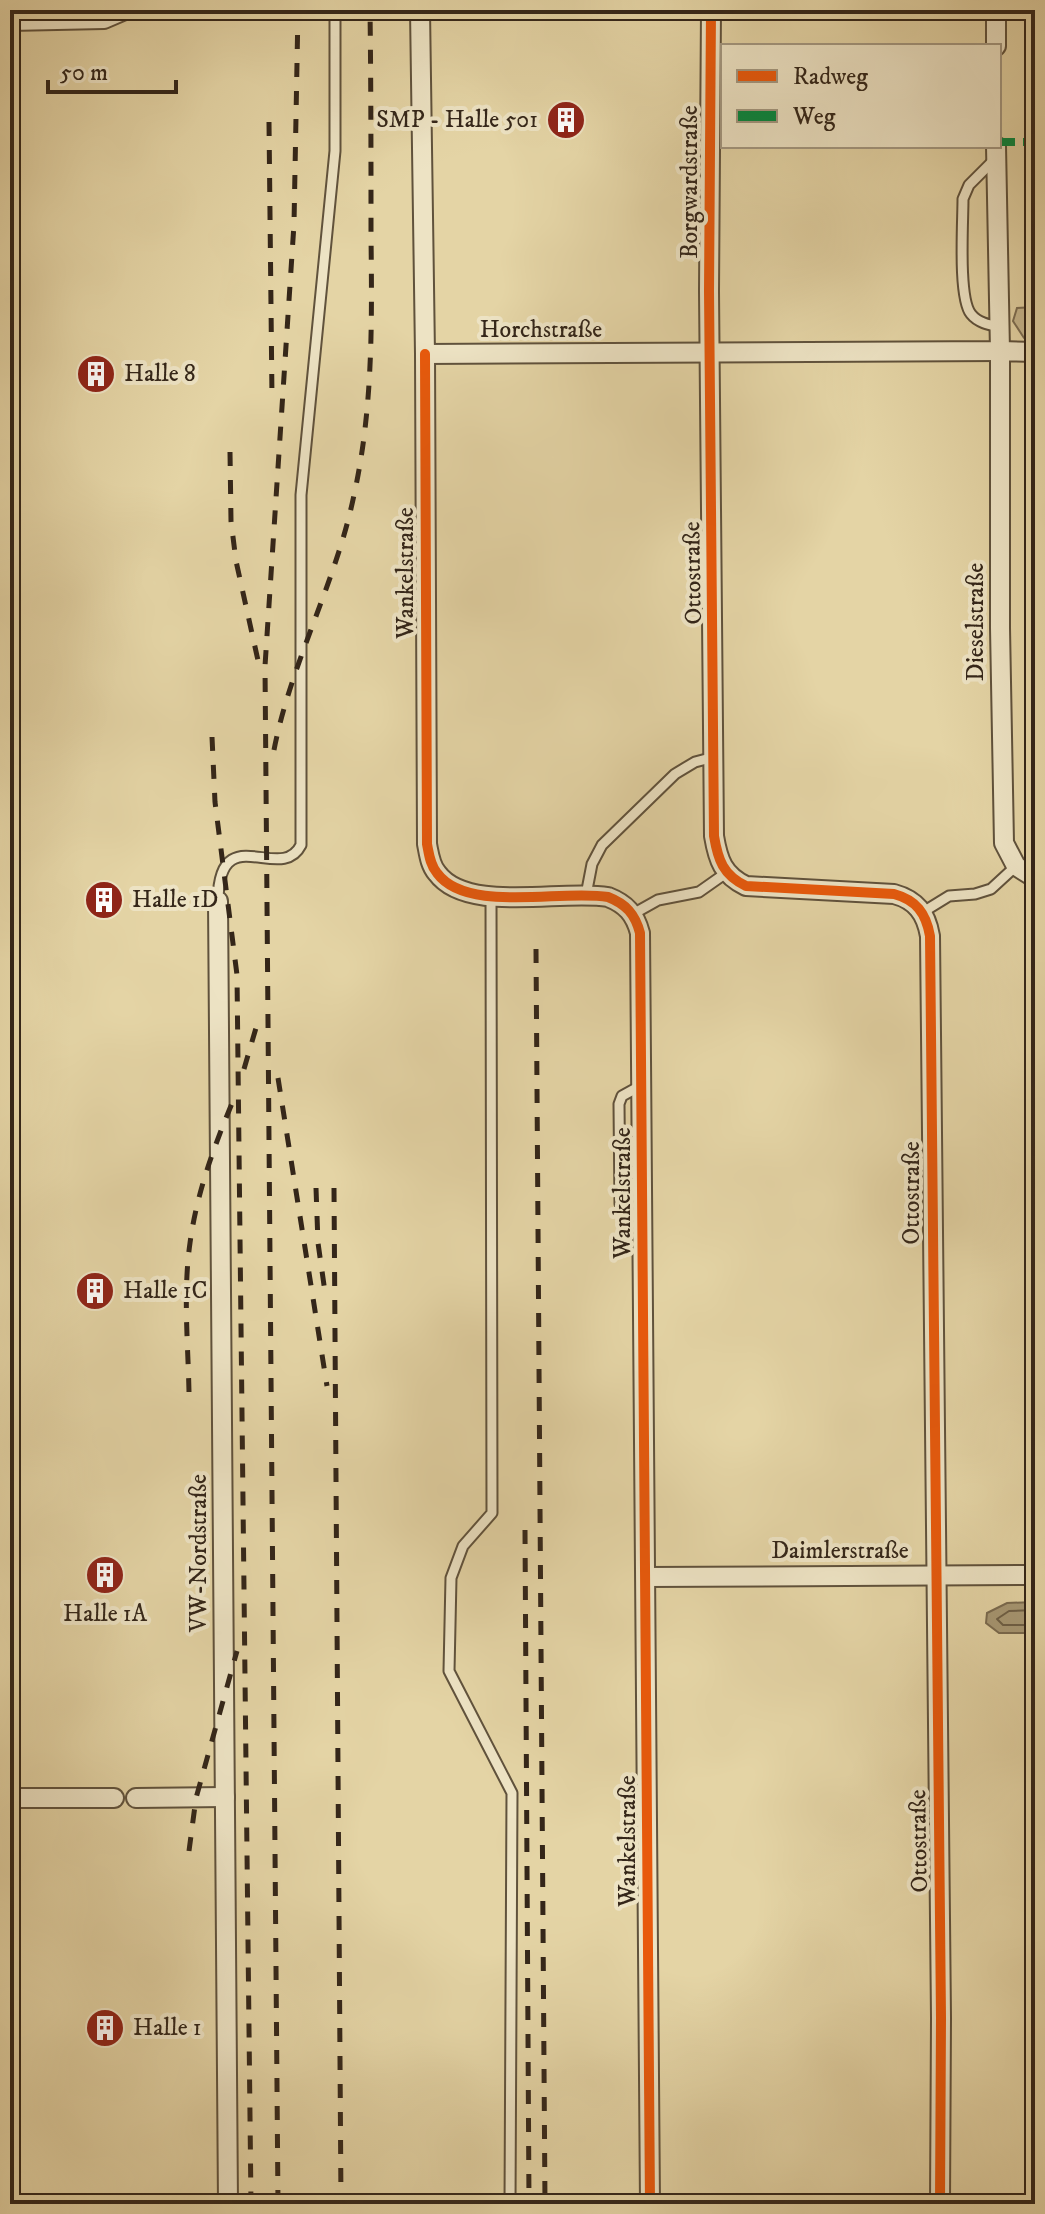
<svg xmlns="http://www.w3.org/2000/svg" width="1045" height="2214" font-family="'IM FELL DW Pica',serif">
<rect width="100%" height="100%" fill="#e4d4a5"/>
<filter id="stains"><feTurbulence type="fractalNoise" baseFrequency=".0025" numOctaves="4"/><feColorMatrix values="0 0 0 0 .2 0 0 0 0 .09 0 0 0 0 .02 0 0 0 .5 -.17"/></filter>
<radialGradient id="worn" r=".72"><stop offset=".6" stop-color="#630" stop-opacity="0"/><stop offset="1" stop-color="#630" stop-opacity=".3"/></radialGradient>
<path fill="#c6b68d" stroke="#7d6e53" stroke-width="2" d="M1035,307V341L1024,338L1013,321L1017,308Z"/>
<path fill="#a89975" stroke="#7a6b50" stroke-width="2" d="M1035,1602V1633H999L986,1623L987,1613L1007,1603Z"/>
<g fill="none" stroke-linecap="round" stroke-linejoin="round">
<path stroke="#6e6047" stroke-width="2" d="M1035,1610L1009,1611L997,1619L1003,1625H1035"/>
<defs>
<g id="lane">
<path d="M994,160L969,185L963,199C963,223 958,298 971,314C978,323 990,325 1000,327"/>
<path d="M586,895L592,864L602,845L675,774L695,762L714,757"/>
<path d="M491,896L492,1513L463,1546L451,1578L449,1671L512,1793L510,2204"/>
<path d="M218,901C219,817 281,885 301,845V495L335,151V10"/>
<path d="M923,912L949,896L975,894L991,889L1016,866"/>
<path d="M633,914L658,900L699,892L726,873"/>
<path d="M642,1085L622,1096L619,1104L620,1204L626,1212L643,1220"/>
</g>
<g id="street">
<path d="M420,10L425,354L1000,351L996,146"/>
<path d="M711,10L709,291L714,836C718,860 723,875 746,886L894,894C916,900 926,913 930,936L941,2018L940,2204"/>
<path d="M996,10V46"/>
<path d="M10,21L104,19L125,10"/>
<path d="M1035,352L1000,351V628L1004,843L1016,866L1035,878"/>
<path d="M425,354L427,844C429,854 430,865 437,873C467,914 562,889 608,897C626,904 635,914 640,933L650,2204"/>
<path d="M218,901L228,2204"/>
<path d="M646,1577L1035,1575"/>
<path d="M10,1798H114"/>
<path d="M136,1798L225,1797"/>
</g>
</defs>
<use href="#lane" stroke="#60523c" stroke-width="13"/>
<use href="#street" stroke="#60523c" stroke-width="22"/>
<use href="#lane" stroke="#ede3c4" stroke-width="9"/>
<use href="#street" stroke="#ede3c4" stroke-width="18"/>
<g stroke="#342619" stroke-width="5" stroke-dasharray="14 14" stroke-linecap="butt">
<path d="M269,122L272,398"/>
<path d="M230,452L231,521L236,561L259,665"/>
<path d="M212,737L215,802L237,975L251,2204"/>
<path d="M274,750C291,662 336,583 354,495C373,409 372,323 371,235C371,160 371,85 370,10"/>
<path d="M536,949L545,2204"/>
<path d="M244,1069L258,1021"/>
<path d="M278,1078L327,1386"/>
<path d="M316,1188L318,1243L326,1299"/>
<path d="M334,1188L341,2204"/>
<path d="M189,1392C188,1343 183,1292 190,1243C197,1191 215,1144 235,1096"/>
<path d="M525,1530L529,2204"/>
<path d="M189,1851L196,1798L237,1651"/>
<path d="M278,2204L265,666L294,224L298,10"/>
</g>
<path stroke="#00873e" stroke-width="8" stroke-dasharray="16 8" stroke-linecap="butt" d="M999,142H1035"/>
<defs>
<g id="cycleway">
<path d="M711,10L709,291L714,836C718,860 723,875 746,886L894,894C916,900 926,913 930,936L941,2018L940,2204"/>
<path d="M425,354L427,844C429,854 430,865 437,873C467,914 562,889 608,897C626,904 635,914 640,933L650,2204"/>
</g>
</defs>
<use href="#cycleway" stroke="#ede3c4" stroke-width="15"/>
<use href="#cycleway" stroke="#e8590c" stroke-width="10"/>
</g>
<defs>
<symbol id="building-disc" viewBox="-11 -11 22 22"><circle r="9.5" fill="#8f2418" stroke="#ede3c4"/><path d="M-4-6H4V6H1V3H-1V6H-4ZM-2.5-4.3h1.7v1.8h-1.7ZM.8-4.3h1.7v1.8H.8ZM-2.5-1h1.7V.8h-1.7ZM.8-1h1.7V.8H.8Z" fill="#fff"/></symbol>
</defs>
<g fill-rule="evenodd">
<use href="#building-disc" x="544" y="98" width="44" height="44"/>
<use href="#building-disc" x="74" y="352" width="44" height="44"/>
<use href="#building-disc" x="82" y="878" width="44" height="44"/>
<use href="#building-disc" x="73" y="1269" width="44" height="44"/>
<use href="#building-disc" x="83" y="1553" width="44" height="44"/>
<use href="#building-disc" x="83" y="2006" width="44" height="44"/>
</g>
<g text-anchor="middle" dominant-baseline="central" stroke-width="8" stroke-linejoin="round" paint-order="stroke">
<g font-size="24" fill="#342619" stroke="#ede3c4" text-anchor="start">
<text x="538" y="120" text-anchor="end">SMP - Halle 501</text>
<text x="124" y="374">Halle 8</text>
<text x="132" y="900">Halle 1D</text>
<text x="123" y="1291">Halle 1C</text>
<text x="105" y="1614" text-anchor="middle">Halle 1A</text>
<text x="133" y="2028">Halle 1</text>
</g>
<g font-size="24" fill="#342619" stroke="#ede3c4">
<text transform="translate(690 182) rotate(-90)">Borgwardstraße</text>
<text x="541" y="330">Horchstraße</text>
<text transform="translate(406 573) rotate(-90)">Wankelstraße</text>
<text transform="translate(693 573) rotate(-91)">Ottostraße</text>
<text transform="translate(976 622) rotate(-90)">Dieselstraße</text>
<text transform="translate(623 1193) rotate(-90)">Wankelstraße</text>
<text transform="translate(912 1193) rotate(-90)">Ottostraße</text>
<text x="840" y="1551">Daimlerstraße</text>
<text transform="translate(199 1553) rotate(-90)">VW-Nordstraße</text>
<text transform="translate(628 1841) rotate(-90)">Wankelstraße</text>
<text transform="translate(919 1841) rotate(-91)">Ottostraße</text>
</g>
</g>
<rect width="1045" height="2214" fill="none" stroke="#e4d4a5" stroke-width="40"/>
<rect x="12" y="12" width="1021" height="2190" fill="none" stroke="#342619" stroke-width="4"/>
<rect x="20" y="20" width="1005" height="2174" fill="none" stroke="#342619" stroke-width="2"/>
<rect x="721" y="44" width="280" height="104" fill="#ede3c4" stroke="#a39780" stroke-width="2"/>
<rect x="737" y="70" width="40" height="12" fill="#e8590c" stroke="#a39780" stroke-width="2"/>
<text x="793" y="84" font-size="24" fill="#342619">Radweg</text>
<rect x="737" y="110" width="40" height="12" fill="#00873e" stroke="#a39780" stroke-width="2"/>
<text x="793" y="124" font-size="24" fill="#342619">Weg</text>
<path d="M48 80v12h128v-12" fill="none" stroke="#342619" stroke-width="4"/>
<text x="60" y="80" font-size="24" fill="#342619" stroke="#ede3c4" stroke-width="6" paint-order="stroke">50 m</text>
<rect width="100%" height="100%" filter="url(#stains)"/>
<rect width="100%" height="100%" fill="url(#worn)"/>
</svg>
